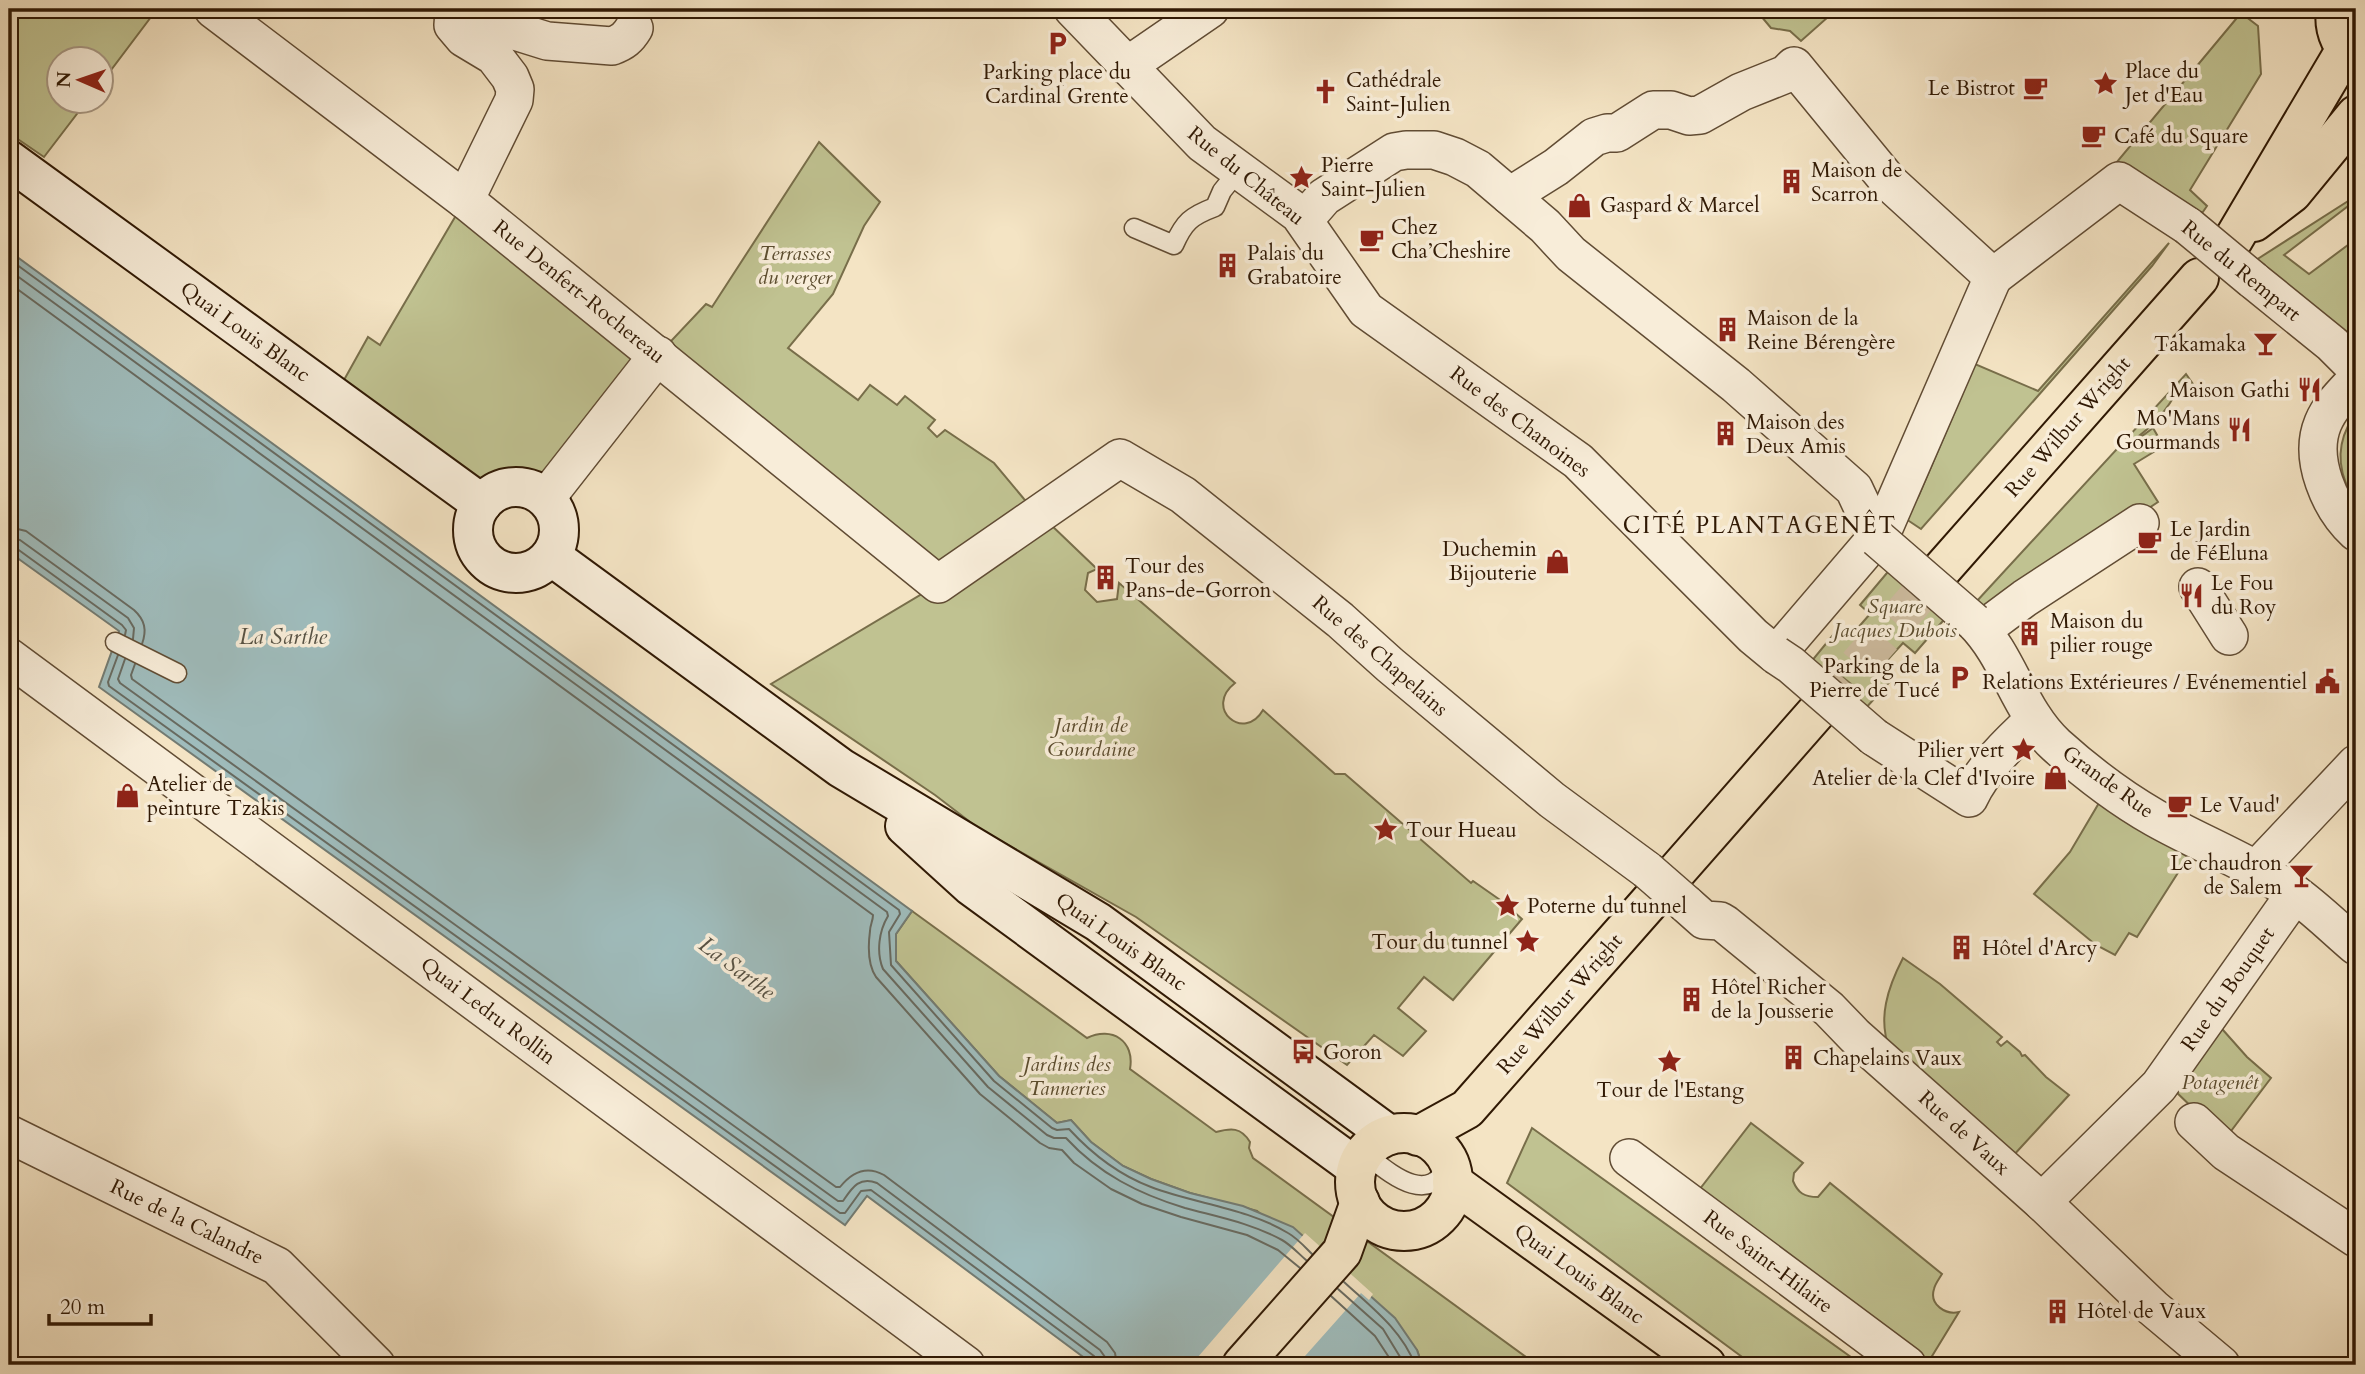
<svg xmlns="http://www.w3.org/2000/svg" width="2365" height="1374" font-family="Cardo,serif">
<rect width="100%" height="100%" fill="#f4e4c4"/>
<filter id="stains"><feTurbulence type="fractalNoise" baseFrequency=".00286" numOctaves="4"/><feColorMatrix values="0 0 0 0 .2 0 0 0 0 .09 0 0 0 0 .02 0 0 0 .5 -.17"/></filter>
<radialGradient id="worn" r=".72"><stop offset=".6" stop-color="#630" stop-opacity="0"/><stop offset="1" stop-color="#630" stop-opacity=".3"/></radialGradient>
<g fill="#c0c291" stroke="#786e4a" stroke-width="2">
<path d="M9,9H157L102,82V60H60V102H86L44,157L9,133Z"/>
<path d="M1757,9H1837L1801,41L1790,31L1771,28L1756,10Z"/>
<path d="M2241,13L2258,26L2261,74L2190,190L2207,206L2198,219L2173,206L2116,163Z"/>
<path d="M819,142L880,202L864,226L833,294L788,348L858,400L870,385L897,405L905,396L935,420L928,428L937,437L945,430L994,463L1024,499L1097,569L1088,573L1085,590L1097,602L1117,599L1119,583L1235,683C1203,708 1244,743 1263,710L1335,774H1345L1471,883L1473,881L1503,902L1522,919L1453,1000L1424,977L1398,1008L1426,1031L1403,1056L1374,1035L1347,1065L1136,917L978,828L935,795L771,684L925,592L658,356L539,493C524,486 510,484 495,492L344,380L368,337L380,345L465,200L658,355L706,304L712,307Z"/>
<path d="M2356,196V200L2284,255L2309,274L2356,239V335L2351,340L2256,260Z"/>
<path d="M2169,243L2152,266L1921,529L1906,519L1919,495L1975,364L2038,391Z"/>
<path d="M2186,374L2193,384L2178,396L2175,395C2160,420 2148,430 2124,447L2128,452L2126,448L2153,428L2160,440L2167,437L2170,442L2134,464L2158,502L1989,614L1976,602Z"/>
<path d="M2348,426L2356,428V502C2340,478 2335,452 2348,426Z"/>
<path d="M1892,567L1916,587L1909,596L1920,606L1928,597L1949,614L1915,653L1903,643L1882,666L1894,677L1864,710L1844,693L1851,684L1840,675L1833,682L1810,663L1838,629L1849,638L1870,614L1860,605Z"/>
<path d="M2099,803L2188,857L2137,937L2129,933L2115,955L2096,945L2034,894L2070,852Z"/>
<path d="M912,911L1087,1038C1112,1026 1135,1041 1130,1069L1216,1132C1231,1128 1241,1127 1250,1142L1249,1148L1253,1158L1537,1365H1422L1417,1350L1257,1211L1190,1193L1151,1179L1123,1166L1091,1142L1071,1120L1057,1123L999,1076L896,961V934Z"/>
<path d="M1903,958L1940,984L2002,1037L1997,1042L2001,1046L2007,1041L2020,1052L2022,1056L2025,1055L2046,1077L2069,1095L2012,1157L1890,1050C1877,1019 1888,987 1903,958Z"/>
<path d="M2215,1021L2247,1057L2271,1078L2225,1139L2172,1088Z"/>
<path d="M1751,1123L1803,1163L1794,1173L1793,1181C1798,1193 1804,1197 1818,1197L1830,1183L1942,1274C1939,1279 1935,1284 1934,1289C1929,1305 1946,1315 1959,1312L1929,1361L1696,1194Z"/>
<path d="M1532,1128L1862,1365H1753L1507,1183Z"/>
</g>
<path fill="#9fbcbc" stroke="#737b72" stroke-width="2" d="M9,251L912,911L896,934V961L999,1076L1057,1123L1071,1120L1091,1142L1123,1166L1151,1179L1190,1193L1243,1206L1293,1227L1395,1318L1417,1350L1422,1365H1094L867,1196L845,1225L99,687L119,631L9,552Z"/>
<path fill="#f4e4c4" d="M1305,1233L1373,1294L1369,1300L1361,1293L1297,1365H1191Z"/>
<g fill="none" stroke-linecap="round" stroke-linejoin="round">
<g stroke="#686a60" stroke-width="2">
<path d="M9,259L899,910L900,914L889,932L891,965L994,1081L1052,1128L1057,1130L1069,1129C1092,1154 1119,1175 1151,1187C1196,1204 1247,1208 1288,1233C1297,1238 1305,1247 1312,1254"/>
<path d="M9,270L887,912L888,916C879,931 876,952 883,969L988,1087L1047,1135L1054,1138H1066C1099,1174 1139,1194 1185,1208C1218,1217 1251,1223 1282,1240C1291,1245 1299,1254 1306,1260"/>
<path d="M9,283L873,915C873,921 870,925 870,931C868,946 868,965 876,977L980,1094L1040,1143L1049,1148L1062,1150L1074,1163L1111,1189L1142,1204L1181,1217L1247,1235L1278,1250L1300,1268"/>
<path d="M9,527L26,531L134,610C145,620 147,630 142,644"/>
<path d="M9,538L20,540L128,618L134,628L133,639"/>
<path d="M9,546L16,548L122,625L126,630L125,635"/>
<path d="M118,655L108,682L109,686L840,1213H845L861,1191L871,1190L1094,1356L1098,1365"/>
<path d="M125,659L118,679L120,683L838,1201H843C852,1188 859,1176 877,1183L1100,1350L1105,1357L1106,1365"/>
<path d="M135,664L131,675L132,679L836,1187H840C852,1172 866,1165 884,1175L1107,1342L1115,1353L1117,1365"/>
<path d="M1344,1282C1371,1307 1402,1330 1415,1365"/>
<path d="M1338,1289L1383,1329L1405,1365"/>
<path d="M1331,1296L1375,1336L1394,1365"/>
</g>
<path stroke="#cdbb9e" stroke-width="38" stroke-dasharray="38 19" stroke-linecap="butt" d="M1820,708L1936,576"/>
<defs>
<g id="lane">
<path d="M1134,228L1174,245C1184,222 1191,216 1215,207L1222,191L1239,170"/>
<path d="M115,642L177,673"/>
<path d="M1357,1148C1383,1166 1426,1212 1449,1164"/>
</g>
<g id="street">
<path d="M213,9L465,200L938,584L1120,458L1183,495L1340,620L1390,665L1552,800L1647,870"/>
<path d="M1073,9L1202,143L1299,214L1366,310L1578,461L1753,636L1776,655L1883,530L1993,277"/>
<path d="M1127,66L1210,9"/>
<path d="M1510,196L1556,167L1594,137L1607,133H1617L1653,110H1671L1689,116L1700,115L1741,92L1786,74L1794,66L1890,183L1993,277L2119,181L2188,226"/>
<path d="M465,200L514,100L515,89L510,77L494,56L464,38L453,25L454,12L547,41L612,46C623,42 628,38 634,28"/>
<path d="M1304,220L1324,197L1394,152L1406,150H1434L1455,157L1478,169L1545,226L1571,254L1736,385L1854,489L1877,538"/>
<path d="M2253,280L2332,344L2356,368"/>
<path d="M2356,380C2344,393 2330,406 2323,423C2308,459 2330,508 2356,532"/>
<path d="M546,498L658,355"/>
<path d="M2198,587L2229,636"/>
<path d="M1974,622C2009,657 2019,711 2056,745C2086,772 2120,798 2155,818C2201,844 2252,863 2295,894C2317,910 2336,929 2356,946"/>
<path d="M1982,630L2025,598L2140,523"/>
<path d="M9,657L966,1365"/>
<path d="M1874,737L1969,798C1983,768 2010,742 2034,720"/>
<path d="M2256,870L2356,764"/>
<path d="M1686,904L1704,920L1720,921L1725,924L1829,1009L1855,1036L2042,1202L2153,1308L2221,1365"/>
<path d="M2194,1122L2226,1152L2356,1238"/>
<path d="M9,1134L277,1266L376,1365"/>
<path d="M1629,1158L1907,1365"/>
<path d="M2042,1202L2159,1086L2295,894"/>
</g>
<g id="secondary">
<path d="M9,160L482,504"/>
<circle cx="516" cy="530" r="43"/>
<path d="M551,556L841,768L1098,922L1389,1135"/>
<path d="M905,826L971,886L1357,1168"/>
</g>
<g id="primary">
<path d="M2336,9C2333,29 2341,46 2356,60"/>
<path d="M2254,222L2292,193L2356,115"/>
<path d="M2233,240L2346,49"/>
<path d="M1936,576L2199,278"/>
<path d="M1676,872L1820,708"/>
<circle cx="1404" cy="1182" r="49"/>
<path d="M1418,1136L1467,1109L1653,898"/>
<path d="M1452,1182L1706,1365"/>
<path d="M1242,1365L1342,1252L1360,1202"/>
</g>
</defs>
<use href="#lane" stroke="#614c34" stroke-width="21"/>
<use href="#street" stroke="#614c34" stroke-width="40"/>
<use href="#secondary" stroke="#301904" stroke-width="42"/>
<use href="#primary" stroke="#301904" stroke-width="42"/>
<use href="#lane" stroke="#f8edd9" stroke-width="18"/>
<use href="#street" stroke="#f8edd9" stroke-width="37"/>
<use href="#secondary" stroke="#f8edd9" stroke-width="38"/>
<use href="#primary" stroke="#f4e4c4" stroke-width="38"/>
<defs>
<g id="street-bridge">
<path d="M2188,226L2253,280"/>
<path d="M1877,538L1974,622"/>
<path d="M1776,655L1791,665L1874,737"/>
<path d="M1647,870L1686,904"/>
</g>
</defs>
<use href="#street-bridge" stroke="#614c34" stroke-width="40" stroke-linecap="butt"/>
<use href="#street-bridge" stroke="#f8edd9" stroke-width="37"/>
</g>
<defs>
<symbol id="parking-bare" viewBox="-9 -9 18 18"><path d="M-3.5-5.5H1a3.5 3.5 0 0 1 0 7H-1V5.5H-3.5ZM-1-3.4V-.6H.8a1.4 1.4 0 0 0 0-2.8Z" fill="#8f2418" stroke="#f8edd9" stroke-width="2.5" paint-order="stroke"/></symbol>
<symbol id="sight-bare" viewBox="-9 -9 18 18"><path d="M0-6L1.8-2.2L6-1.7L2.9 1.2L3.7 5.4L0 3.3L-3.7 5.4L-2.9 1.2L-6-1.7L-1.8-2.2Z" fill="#8f2418" stroke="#f8edd9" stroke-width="2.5" paint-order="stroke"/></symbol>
<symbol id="cafe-bare" viewBox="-9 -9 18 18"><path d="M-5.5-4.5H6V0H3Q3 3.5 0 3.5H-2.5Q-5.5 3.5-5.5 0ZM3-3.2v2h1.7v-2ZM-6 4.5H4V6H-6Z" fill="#8f2418" stroke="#f8edd9" stroke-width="2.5" paint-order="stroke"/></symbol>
<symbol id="church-bare" viewBox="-9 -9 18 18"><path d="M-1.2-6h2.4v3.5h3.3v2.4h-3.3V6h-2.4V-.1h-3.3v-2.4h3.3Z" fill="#8f2418" stroke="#f8edd9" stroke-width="2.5" paint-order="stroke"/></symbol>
<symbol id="building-bare" viewBox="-9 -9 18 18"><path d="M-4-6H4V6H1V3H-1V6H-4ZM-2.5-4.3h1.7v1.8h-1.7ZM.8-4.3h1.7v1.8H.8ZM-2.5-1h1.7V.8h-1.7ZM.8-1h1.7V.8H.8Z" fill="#8f2418" stroke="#f8edd9" stroke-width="2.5" paint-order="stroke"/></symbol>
<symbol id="shop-bare" viewBox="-9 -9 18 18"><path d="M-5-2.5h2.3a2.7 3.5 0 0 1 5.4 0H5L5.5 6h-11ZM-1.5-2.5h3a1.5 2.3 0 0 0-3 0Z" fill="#8f2418" stroke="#f8edd9" stroke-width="2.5" paint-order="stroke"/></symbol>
<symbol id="bar-bare" viewBox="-9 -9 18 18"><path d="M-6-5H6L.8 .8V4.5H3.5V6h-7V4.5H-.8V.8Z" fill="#8f2418" stroke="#f8edd9" stroke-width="2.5" paint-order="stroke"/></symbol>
<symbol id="restaurant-bare" viewBox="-9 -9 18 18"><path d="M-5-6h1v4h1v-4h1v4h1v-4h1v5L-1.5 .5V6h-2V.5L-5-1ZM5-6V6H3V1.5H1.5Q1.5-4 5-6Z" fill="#8f2418" stroke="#f8edd9" stroke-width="2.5" paint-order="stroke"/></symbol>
<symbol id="civic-bare" viewBox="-9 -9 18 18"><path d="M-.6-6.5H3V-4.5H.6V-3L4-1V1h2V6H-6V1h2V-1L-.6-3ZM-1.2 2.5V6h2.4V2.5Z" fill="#8f2418" stroke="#f8edd9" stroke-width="2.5" paint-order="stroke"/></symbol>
<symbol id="bus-bare" viewBox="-9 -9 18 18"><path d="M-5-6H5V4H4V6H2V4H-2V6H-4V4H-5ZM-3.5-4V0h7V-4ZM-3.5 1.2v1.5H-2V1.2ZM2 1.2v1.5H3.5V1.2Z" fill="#8f2418" stroke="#f8edd9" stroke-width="2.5" paint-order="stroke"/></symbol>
</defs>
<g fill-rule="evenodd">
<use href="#parking-bare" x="1040" y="26" width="35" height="35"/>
<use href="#sight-bare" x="2088" y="66" width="35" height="35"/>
<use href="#cafe-bare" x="2018" y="70" width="35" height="35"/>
<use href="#church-bare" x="1308" y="74" width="35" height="35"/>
<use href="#cafe-bare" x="2076" y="118" width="35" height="35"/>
<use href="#sight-bare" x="1284" y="160" width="35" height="35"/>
<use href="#building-bare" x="1774" y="164" width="35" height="35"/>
<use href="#shop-bare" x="1562" y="188" width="35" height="35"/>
<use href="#cafe-bare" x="1354" y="222" width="35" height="35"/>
<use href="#building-bare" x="1210" y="248" width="35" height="35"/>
<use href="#building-bare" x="1710" y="312" width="35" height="35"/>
<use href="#bar-bare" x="2248" y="326" width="35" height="35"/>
<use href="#restaurant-bare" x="2292" y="372" width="35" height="35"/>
<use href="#restaurant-bare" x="2222" y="412" width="35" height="35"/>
<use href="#building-bare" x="1708" y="416" width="35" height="35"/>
<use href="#cafe-bare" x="2132" y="524" width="35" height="35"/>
<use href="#shop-bare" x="1540" y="544" width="35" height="35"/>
<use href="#building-bare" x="1088" y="560" width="35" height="35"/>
<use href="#restaurant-bare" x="2174" y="578" width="35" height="35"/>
<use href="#building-bare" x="2012" y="616" width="35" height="35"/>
<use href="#parking-bare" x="1942" y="660" width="35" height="35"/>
<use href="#civic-bare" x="2310" y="664" width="35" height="35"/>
<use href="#sight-bare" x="2006" y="732" width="35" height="35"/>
<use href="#shop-bare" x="2038" y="760" width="35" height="35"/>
<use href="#shop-bare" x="110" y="778" width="35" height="35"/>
<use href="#cafe-bare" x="2162" y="788" width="35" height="35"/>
<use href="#sight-bare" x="1368" y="812" width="35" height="35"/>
<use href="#bar-bare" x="2284" y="858" width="35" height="35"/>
<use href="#sight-bare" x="1490" y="888" width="35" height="35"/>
<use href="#sight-bare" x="1510" y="924" width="35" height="35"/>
<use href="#building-bare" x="1944" y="930" width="35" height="35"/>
<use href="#building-bare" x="1674" y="982" width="35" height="35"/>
<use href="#bus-bare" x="1286" y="1034" width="35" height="35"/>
<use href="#building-bare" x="1776" y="1040" width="35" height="35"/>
<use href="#sight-bare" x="1652" y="1044" width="35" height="35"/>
<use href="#building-bare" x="2040" y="1294" width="35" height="35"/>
</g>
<g text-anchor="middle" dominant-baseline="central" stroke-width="7" stroke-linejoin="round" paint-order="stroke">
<g font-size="21" fill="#301904" stroke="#f8edd9" text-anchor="start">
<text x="2125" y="71">Place du<tspan x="2125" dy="24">Jet d'Eau</tspan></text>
<text x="1057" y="72" text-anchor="middle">Parking place du<tspan x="1057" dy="24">Cardinal Grente</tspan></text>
<text x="1346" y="80">Cathédrale<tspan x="1346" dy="24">Saint-Julien</tspan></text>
<text x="2015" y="88" text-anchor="end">Le Bistrot</text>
<text x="2114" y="136">Café du Square</text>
<text x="1321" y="165">Pierre<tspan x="1321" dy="24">Saint-Julien</tspan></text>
<text x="1811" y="170">Maison de<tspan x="1811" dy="24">Scarron</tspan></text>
<text x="1600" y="205">Gaspard &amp; Marcel</text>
<text x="1391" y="227">Chez<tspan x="1391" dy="24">Cha’Cheshire</tspan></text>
<text x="1247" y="253">Palais du<tspan x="1247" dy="24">Grabatoire</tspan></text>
<text x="1747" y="318">Maison de la<tspan x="1747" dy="24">Reine Bérengère</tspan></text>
<text x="2246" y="344" text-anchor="end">Takamaka</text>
<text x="2290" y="390" text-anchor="end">Maison Gathi</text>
<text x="2220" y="418" text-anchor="end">Mo'Mans<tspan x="2220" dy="24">Gourmands</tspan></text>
<text x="1746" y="422">Maison des<tspan x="1746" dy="24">Deux Amis</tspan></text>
<text x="2170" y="529">Le Jardin<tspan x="2170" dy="24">de FéEluna</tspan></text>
<text x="1537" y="549" text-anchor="end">Duchemin<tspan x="1537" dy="24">Bijouterie</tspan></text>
<text x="1125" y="566">Tour des<tspan x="1125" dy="24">Pans-de-Gorron</tspan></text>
<text x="2211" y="583">Le Fou<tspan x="2211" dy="24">du Roy</tspan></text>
<text x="2050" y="621">Maison du<tspan x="2050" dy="24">pilier rouge</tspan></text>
<text x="1940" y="666" text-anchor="end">Parking de la<tspan x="1940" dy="24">Pierre de Tucé</tspan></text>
<text x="2307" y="682" text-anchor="end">Relations Extérieures / Evénementiel</text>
<text x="2004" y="750" text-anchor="end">Pilier vert</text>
<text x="2035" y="778" text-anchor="end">Atelier de la Clef d'Ivoire</text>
<text x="147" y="784">Atelier de<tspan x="147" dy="24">peinture Tzakis</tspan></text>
<text x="2200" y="805">Le Vaud'</text>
<text x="1406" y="830">Tour Hueau</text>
<text x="2282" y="863" text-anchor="end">Le chaudron<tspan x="2282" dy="24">de Salem</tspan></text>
<text x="1527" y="906">Poterne du tunnel</text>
<text x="1508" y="942" text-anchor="end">Tour du tunnel</text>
<text x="1982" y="948">Hôtel d'Arcy</text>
<text x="1711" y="987">Hôtel Richer<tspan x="1711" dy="24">de la Jousserie</tspan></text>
<text x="1323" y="1052">Goron</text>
<text x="1813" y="1058">Chapelains Vaux</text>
<text x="1670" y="1090" text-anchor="middle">Tour de l'Estang</text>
<text x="2077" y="1311">Hôtel de Vaux</text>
</g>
<g font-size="21" fill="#301904" stroke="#f8edd9">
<text transform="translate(1246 176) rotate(39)">Rue du Château</text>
<text transform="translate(2241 271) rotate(39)">Rue du Rempart</text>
<text transform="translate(579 292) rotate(39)">Rue Denfert-Rochereau</text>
<text transform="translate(245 332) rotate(36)">Quai Louis Blanc</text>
<text transform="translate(1520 422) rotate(37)">Rue des Chanoines</text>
<text transform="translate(2068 427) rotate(-49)">Rue Wilbur Wright</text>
<text transform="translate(1380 656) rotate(41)">Rue des Chapelains</text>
<text transform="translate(2108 782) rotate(36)">Grande Rue</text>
<text transform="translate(1121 942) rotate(35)">Quai Louis Blanc</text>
<text transform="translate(2228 989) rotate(-55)">Rue du Bouquet</text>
<text transform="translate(1560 1004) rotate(-49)">Rue Wilbur Wright</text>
<text transform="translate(488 1011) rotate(37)">Quai Ledru Rollin</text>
<text transform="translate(1964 1133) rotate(42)">Rue de Vaux</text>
<text transform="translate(187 1222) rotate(26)">Rue de la Calandre</text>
<text transform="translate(1768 1262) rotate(37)">Rue Saint-Hilaire</text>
<text transform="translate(1579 1274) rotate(36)">Quai Louis Blanc</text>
</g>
<g font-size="21" font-style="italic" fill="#5b4c2e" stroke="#f8edd9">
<text x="795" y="253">Terrasses<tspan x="795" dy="24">du verger</tspan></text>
<text x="1895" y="606">Square<tspan x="1895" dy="24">Jacques Dubois</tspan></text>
<text x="1091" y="725">Jardin de<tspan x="1091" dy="24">Gourdaine</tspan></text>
<text x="1067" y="1064">Jardins des<tspan x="1067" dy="24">Tanneries</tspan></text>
<text x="2220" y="1082">Potagenêt</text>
</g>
<g font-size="23" letter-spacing="2" fill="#301904" stroke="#f8edd9">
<text x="1760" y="525">CITÉ PLANTAGENÊT</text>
</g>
<g font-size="23" font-style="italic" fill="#575244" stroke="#f8edd9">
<text x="283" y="636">La Sarthe</text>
<text transform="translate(737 968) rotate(37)">La Sarthe</text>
</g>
</g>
<rect width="2365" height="1374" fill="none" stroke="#f4e4c4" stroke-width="35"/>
<rect x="10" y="10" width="2344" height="1353" fill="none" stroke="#301904" stroke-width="3.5"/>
<rect x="18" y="18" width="2330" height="1339" fill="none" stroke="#301904" stroke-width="2"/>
<g transform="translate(80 80) rotate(272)"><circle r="33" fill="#f8edd9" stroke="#a89884" stroke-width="2"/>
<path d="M0-5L12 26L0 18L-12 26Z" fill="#8f2418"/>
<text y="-10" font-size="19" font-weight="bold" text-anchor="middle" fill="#301904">N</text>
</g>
<path d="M49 1314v10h102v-10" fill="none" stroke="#301904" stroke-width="3.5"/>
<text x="60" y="1314" font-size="21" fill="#301904" stroke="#f8edd9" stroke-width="5" paint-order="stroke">20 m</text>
<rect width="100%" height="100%" filter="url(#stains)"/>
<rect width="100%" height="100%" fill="url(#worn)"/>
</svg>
